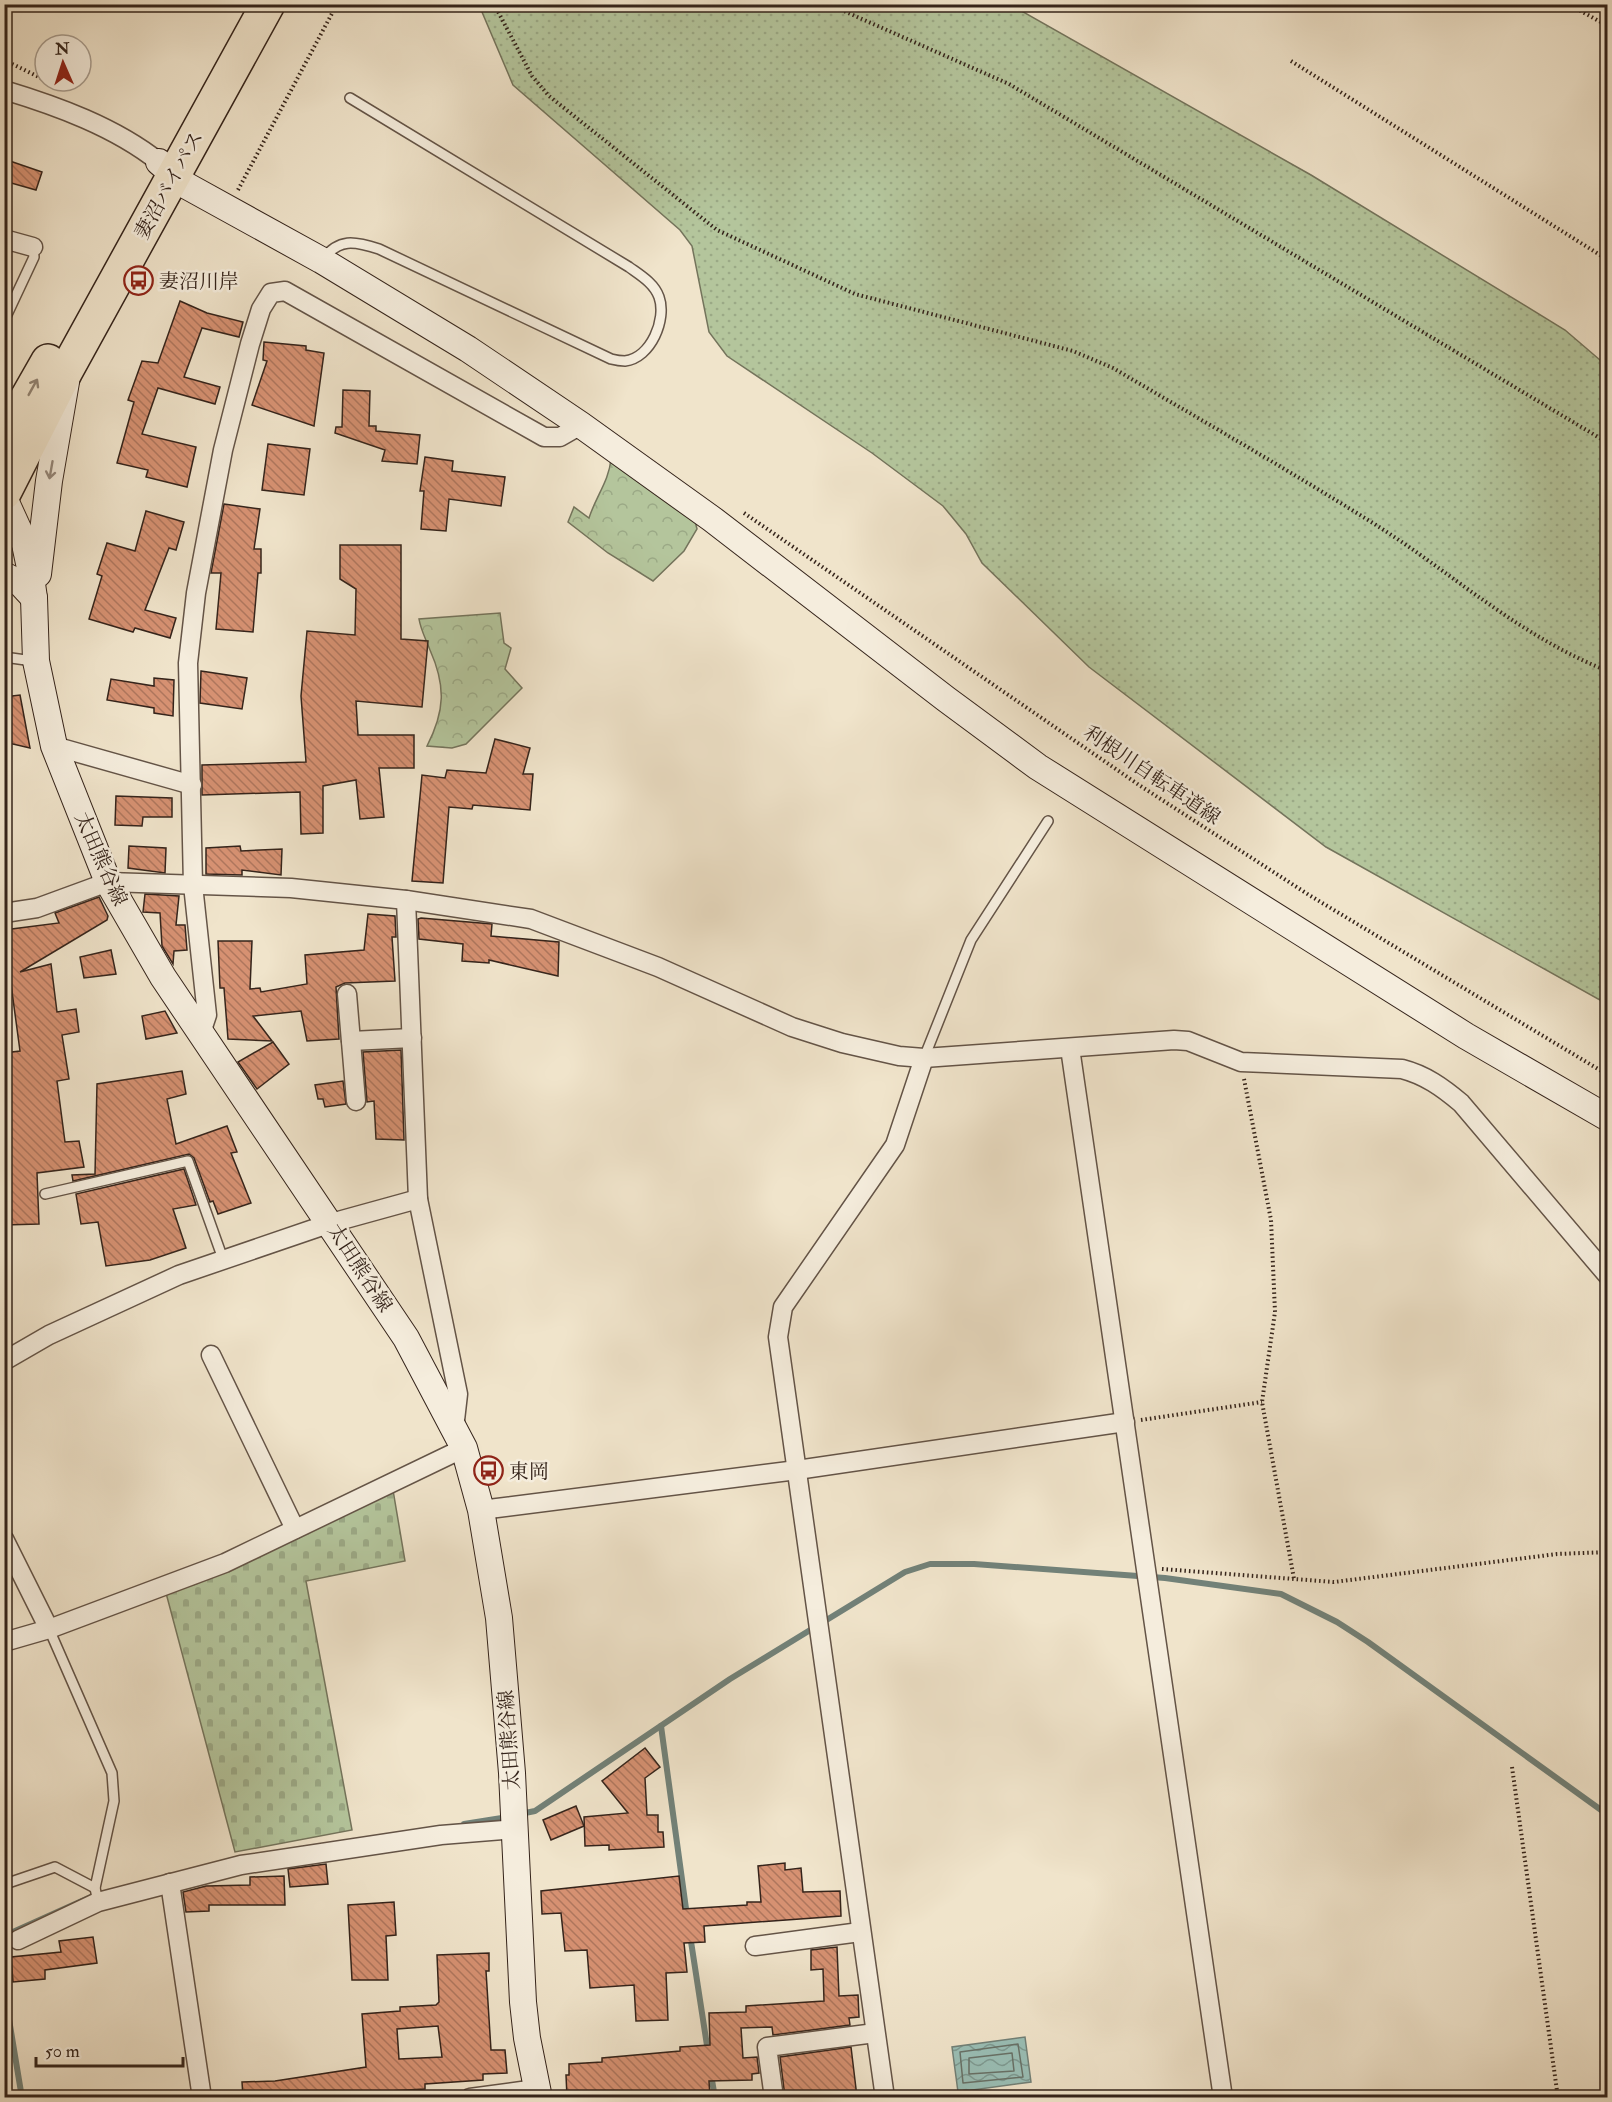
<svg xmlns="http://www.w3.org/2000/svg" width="1612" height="2102" font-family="'IM FELL Double Pica','Noto Serif JP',serif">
<defs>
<pattern id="grass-dots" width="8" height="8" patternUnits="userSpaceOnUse" patternTransform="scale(1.5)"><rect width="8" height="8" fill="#b4c59c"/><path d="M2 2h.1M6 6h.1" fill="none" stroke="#9ba986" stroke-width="1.8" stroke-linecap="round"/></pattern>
<pattern id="forest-crowns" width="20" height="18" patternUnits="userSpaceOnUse" patternTransform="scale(1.5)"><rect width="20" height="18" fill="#b4c59c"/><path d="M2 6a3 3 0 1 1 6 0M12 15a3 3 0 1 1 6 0" fill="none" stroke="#9ba986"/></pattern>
<pattern id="cemetery-stones" width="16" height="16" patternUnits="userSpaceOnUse" patternTransform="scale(1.5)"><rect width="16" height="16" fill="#b4c59c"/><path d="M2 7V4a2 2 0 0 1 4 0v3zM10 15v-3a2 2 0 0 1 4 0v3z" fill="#9ba986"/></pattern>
<pattern id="water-waves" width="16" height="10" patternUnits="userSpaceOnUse" patternTransform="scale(1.5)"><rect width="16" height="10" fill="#9abfb6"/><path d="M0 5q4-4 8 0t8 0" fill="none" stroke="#7e9b93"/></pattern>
<pattern id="building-back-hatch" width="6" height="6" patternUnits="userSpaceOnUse" patternTransform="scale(1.5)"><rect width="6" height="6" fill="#d69172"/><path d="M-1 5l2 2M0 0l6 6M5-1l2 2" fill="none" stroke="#ae765d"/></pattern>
</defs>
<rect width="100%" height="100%" fill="#f0e4cb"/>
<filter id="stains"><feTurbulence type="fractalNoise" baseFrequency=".00333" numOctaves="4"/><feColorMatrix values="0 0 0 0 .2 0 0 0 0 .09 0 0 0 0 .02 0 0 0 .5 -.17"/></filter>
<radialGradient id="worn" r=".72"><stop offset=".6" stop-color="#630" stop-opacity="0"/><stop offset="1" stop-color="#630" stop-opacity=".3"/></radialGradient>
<path fill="url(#grass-dots)" stroke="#74745c" stroke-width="1.5" d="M479,5H1011L1311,175L1565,330L1607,366V1004L1326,847L1089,667L982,563L966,534L943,506L872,453L727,356L709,332L692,246L680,230L513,85Z"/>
<g fill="url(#forest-crowns)" stroke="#74745c" stroke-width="1.5">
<path d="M611,459L695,521L697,529L684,551L653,581L608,553L568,522L574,507L589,518C596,496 609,481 611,459Z"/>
<path d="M500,613L504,643L511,648L505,669L522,688L466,744L452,748L427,746C445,711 446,686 430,650C426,639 421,631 419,619Z"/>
</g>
<path fill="url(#cemetery-stones)" stroke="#74745c" stroke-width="1.5" d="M393,1490L405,1561L306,1581L352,1830L235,1852L166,1593L196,1584Z"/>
<path fill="url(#water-waves)" stroke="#728178" stroke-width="1.5" d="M1025,2037L1031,2082L958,2092L952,2047Z"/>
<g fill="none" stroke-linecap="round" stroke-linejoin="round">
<g stroke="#687268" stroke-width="1.5">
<path d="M1018,2044L1023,2077L963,2083L960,2052Z"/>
<path d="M1012,2053L1014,2071L969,2074V2058Z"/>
</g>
<g stroke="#728178" stroke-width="6">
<path d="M661,1726L687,1916"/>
<path d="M520,1814L535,1811L730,1679L905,1572L930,1564H974L1165,1578L1281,1594L1337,1622L1368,1642L1608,1815"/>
<path d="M464,1824L508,1817"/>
<path d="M690,1935L708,2052"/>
<path d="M4,1936L93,1896"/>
<path d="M4,1989L22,2098"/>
<path d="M711,2074L715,2098"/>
</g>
</g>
<g fill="url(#building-back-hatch)" stroke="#35241b" stroke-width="1.5" fill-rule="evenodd">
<path d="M4,159L42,172L36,190L4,181Z"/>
<path d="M180,301L207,313L243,322L239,337L202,328L184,377L220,387L215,404L158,388L142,434L196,447L187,487L146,477L148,470L117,463L134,402L128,400L142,361L158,363Z"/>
<path d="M264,342L306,346V350L324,353L314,426L252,405L267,361L263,360Z"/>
<path d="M343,390L370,391L369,426H376V431L420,435L417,464L382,461L385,450L335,433L336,427H342Z"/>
<path d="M268,444L310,449L304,495L262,490Z"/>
<path d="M425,457L453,461L452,471L505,477L501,506L449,499L446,531L421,529L424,491H420Z"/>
<path d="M224,504L260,509L254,549H261V573H258L253,632L216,629L221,573H211Z"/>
<path d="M146,511L184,522L176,550L169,548L145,610L176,618L170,638L135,628L133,632L89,619L102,576L97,574L107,543L135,551Z"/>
<path d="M340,545H401V639L428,641L422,707L356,701L358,735H414V768H379L384,817L360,819L356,780L323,786V833L301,834L300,792L202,795V765L306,762L301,696L307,631L355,635L356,589L340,579Z"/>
<path d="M201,671L247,678L242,709L200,703Z"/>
<path d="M154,678L174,680L173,716L154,713V708L107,700L111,679L154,686Z"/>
<path d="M20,695L30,748L4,742V697Z"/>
<path d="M495,739L530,748L523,774H533L530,810L473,805L472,809L449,807L443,883L412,881L422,775L445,778L447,770L486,773Z"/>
<path d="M116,796L172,798V817H143L142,826L115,825Z"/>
<path d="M129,846L166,848L165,873L128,868Z"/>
<path d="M240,846L241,851L282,849L281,875L242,870V875L206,874V848Z"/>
<path d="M145,894L179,896L176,925H185L187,950L174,951L173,964L162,946L160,913L143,912Z"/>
<path d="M99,897L108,916L107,920L20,972L51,964L57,1012L76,1009L79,1032L62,1035L69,1079L57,1081L65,1142L79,1141L84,1167L37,1173L39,1224L4,1225V1053L20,1051L8,962L4,963V930L59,923L55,913Z"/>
<path d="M368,914L395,916L396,937H392L395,981L345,983L336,987L339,1039L307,1041L301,1011L253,1016L272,1041L228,1039L224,988H220L218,941H252L250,989L260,988L261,992L307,984L305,955L364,950Z"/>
<path d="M421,918L492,924L491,936L559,942L558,976L489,960V963L462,961L463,944L419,939L418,919Z"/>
<path d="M111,950L116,974L84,978L80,957Z"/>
<path d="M165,1011L177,1033L146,1039L142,1016Z"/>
<path d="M273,1042L289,1064L257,1089L238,1062Z"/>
<path d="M401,1050L404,1140L376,1139L374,1101L367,1102L363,1052Z"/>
<path d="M182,1071L186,1094L167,1099L176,1144L227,1126L237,1152L231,1153L251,1203L218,1214L213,1201L210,1202L194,1158L189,1154L73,1181L72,1175L95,1174L97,1084Z"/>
<path d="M343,1081L346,1104L325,1107L323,1099H318L315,1085Z"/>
<path d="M184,1169L196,1205L173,1209L186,1248L150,1260L106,1266L98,1222L81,1224L76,1194Z"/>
<path d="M645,1748L660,1767L645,1778L647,1815H658V1832H663L664,1847L609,1850V1845L585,1846L584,1817L628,1813L602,1781Z"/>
<path d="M576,1806L584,1826L551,1840L543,1820Z"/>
<path d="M785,1863V1870L801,1868L803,1892L840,1891L841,1916L704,1926L705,1942L684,1943L687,1972L666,1973L668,2020L636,2021L634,1985L590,1988L587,1950L565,1951L561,1913L542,1914L541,1891L679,1876L683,1909L747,1905V1902H761L758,1866Z"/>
<path d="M326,1864L328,1884L290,1887L288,1869Z"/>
<path d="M284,1876L285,1905H209V1911L186,1912L183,1892L206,1886L250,1885V1877Z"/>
<path d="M394,1902L396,1935L386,1936L388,1980H352L348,1905Z"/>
<path d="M93,1937L97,1963L45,1970V1979L13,1982L11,1957L61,1952L59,1941Z"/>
<path d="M837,1947L839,1996L858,1995L859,2017L849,2018L850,2025L773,2035L772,2027L741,2028L743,2058L757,2057L759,2073L752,2074V2080L709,2081L710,2097H626V2095L567,2097L566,2075H569V2064L602,2062V2058L680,2051V2047L710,2045L709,2013L746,2012V2006L824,2001L823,1969L811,1970V1950Z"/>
<path d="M489,1953V1971H486L491,2050H505L507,2073L483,2074V2080L425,2084V2089L353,2093V2097H243L242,2082L275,2081L366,2067L362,2014L400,2011V2007L436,2005L439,2002L437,1955ZM438,2026L442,2057L399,2059L397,2029Z"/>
<path d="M851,2047L857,2097H785L780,2057Z"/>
</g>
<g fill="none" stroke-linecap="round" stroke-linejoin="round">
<defs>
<g id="lane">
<path d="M322,260C339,238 354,241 379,249L611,359C615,360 621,361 625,361C651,358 667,319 659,297C654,283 640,275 629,267L350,98"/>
<path d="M4,321L34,257L33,247"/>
<path d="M4,657L33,661"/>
<path d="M924,1058L971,940L1048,821"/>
<path d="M45,1194L188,1161L223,1259"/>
<path d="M49,1629L112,1773L114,1801L95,1888L98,1902"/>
<path d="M4,1881L11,1882L55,1867L95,1888"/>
</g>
<g id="street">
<path d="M4,90C57,106 115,127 159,162"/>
<path d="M4,239L33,247"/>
<path d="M54,746L192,785"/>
<path d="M406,900L418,1199L458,1394L454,1429"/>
<path d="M4,913L37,908L108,882L291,888L406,900L531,919L658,967L792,1027L842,1043L899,1056L924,1058L1174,1040L1188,1041L1241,1062L1402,1069C1425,1075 1442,1087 1461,1103L1608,1276"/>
<path d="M347,994L356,1101"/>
<path d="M201,1033L207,1015L193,885L188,663L196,593L223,450L250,344L261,309L271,293L285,291L544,437H560L581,425"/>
<path d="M351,1041L412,1038"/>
<path d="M1070,1048L1223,2098"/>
<path d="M211,1355L295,1529"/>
<path d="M4,1361L49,1335L179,1275L331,1223L418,1199"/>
<path d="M481,1510L797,1470L1125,1422"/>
<path d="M4,1539L49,1629"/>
<path d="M4,1642L49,1629L225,1563L464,1448"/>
<path d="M170,1883L202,2098"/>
<path d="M18,1940L98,1902L241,1865L441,1835L515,1829"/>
<path d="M755,1946L860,1932"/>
<path d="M470,2098L536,2089"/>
<path d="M774,2098L767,2047L875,2033"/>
<path d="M885,2098L778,1337L783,1307L895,1145L924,1058"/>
</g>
<g id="secondary">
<path d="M159,162L187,186L321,260L468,349L581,425L712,519L946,699L1038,767L1466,1036L1608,1118"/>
<path d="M4,498L25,544L29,563L34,598L36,661L54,746L108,882L163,977L406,1338L464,1448L481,1510L499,1618L512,1773L523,2002L527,2038L539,2098"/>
<path d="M38,574L49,481L66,382"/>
<path d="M4,575L21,584L34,598"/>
</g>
<g id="highway">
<path d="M4,438L48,361"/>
<path d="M4,493L66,371L268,4"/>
</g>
</defs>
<use href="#lane" stroke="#645447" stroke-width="12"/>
<use href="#street" stroke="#645447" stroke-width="21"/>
<use href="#secondary" stroke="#35241b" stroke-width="28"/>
<use href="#highway" stroke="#35241b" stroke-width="36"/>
<g stroke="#35241b" stroke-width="4" stroke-dasharray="1.5 3" stroke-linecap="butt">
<path d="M494,4L532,76L549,96L717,230L855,294L1073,351L1113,368C1201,420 1290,471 1376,525C1452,573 1522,638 1608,671"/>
<path d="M828,4L1009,84L1608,443"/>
<path d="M1568,4L1608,26"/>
<path d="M4,60L45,80"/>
<path d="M1291,61L1608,260"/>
<path d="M47,81L58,87"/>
<path d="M238,190L337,4"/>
<path d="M744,513L1139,785L1309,895L1608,1075"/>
<path d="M1244,1079L1271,1220L1275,1312L1262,1402L1294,1579"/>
<path d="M1141,1420L1262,1402"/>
<path d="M1162,1569L1334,1582L1557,1554L1608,1552"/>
<path d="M1512,1767L1558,2098"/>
</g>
<use href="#lane" stroke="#f5eddd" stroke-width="9"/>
<use href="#street" stroke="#f5eddd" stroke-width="18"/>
<use href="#secondary" stroke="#f5eddd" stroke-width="26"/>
<use href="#highway" stroke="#f0e4cb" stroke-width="33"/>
</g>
<defs><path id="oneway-shaft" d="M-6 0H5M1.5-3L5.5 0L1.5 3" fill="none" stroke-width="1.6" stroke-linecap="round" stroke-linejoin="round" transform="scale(1.5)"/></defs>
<use stroke="#928473" href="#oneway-shaft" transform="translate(33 387) rotate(-61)"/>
<use stroke="#95887c" href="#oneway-shaft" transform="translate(51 470) rotate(100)"/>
<defs>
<symbol id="bus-ring" viewBox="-11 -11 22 22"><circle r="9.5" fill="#f5eddd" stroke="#8f2418" stroke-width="1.5"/><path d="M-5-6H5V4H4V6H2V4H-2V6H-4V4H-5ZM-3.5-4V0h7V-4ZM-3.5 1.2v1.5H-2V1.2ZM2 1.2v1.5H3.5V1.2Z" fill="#8f2418"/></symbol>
</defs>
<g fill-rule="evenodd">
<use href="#bus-ring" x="122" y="264" width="33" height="33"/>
<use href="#bus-ring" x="472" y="1454" width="33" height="33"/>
</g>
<g text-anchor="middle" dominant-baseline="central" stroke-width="5" stroke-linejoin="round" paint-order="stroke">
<g font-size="20" fill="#35241b" stroke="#f5eddd">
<text transform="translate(169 185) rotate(-61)">妻沼バイパス</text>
<text transform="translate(1152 775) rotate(34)">利根川自転車道線</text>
<text transform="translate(101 859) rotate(66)">太田熊谷線</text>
<text transform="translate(360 1268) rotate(57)">太田熊谷線</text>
<text transform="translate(509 1740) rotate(-94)">太田熊谷線</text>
</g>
<g font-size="20" fill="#35241b" stroke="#f5eddd" text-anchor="start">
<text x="159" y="281">妻沼川岸</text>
<text x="509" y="1471">東岡</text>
</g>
</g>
<rect width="1612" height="2102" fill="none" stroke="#f0e4cb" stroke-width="24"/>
<rect x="6" y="6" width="1600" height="2090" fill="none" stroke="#35241b" stroke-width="3"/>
<rect x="12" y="12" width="1588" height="2078" fill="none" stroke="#35241b" stroke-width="1.5"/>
<g transform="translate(63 63) rotate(357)"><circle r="28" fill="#f5eddd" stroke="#a89d8f" stroke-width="1.5"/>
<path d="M0-4.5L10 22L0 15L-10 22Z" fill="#8f2418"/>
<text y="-9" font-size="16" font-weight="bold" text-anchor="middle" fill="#35241b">N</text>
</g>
<path d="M36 2057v9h147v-9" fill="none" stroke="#35241b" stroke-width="3"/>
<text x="45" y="2057" font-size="18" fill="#35241b" stroke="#f5eddd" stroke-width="4.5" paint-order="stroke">50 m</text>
<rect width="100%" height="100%" filter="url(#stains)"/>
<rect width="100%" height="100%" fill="url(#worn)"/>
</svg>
